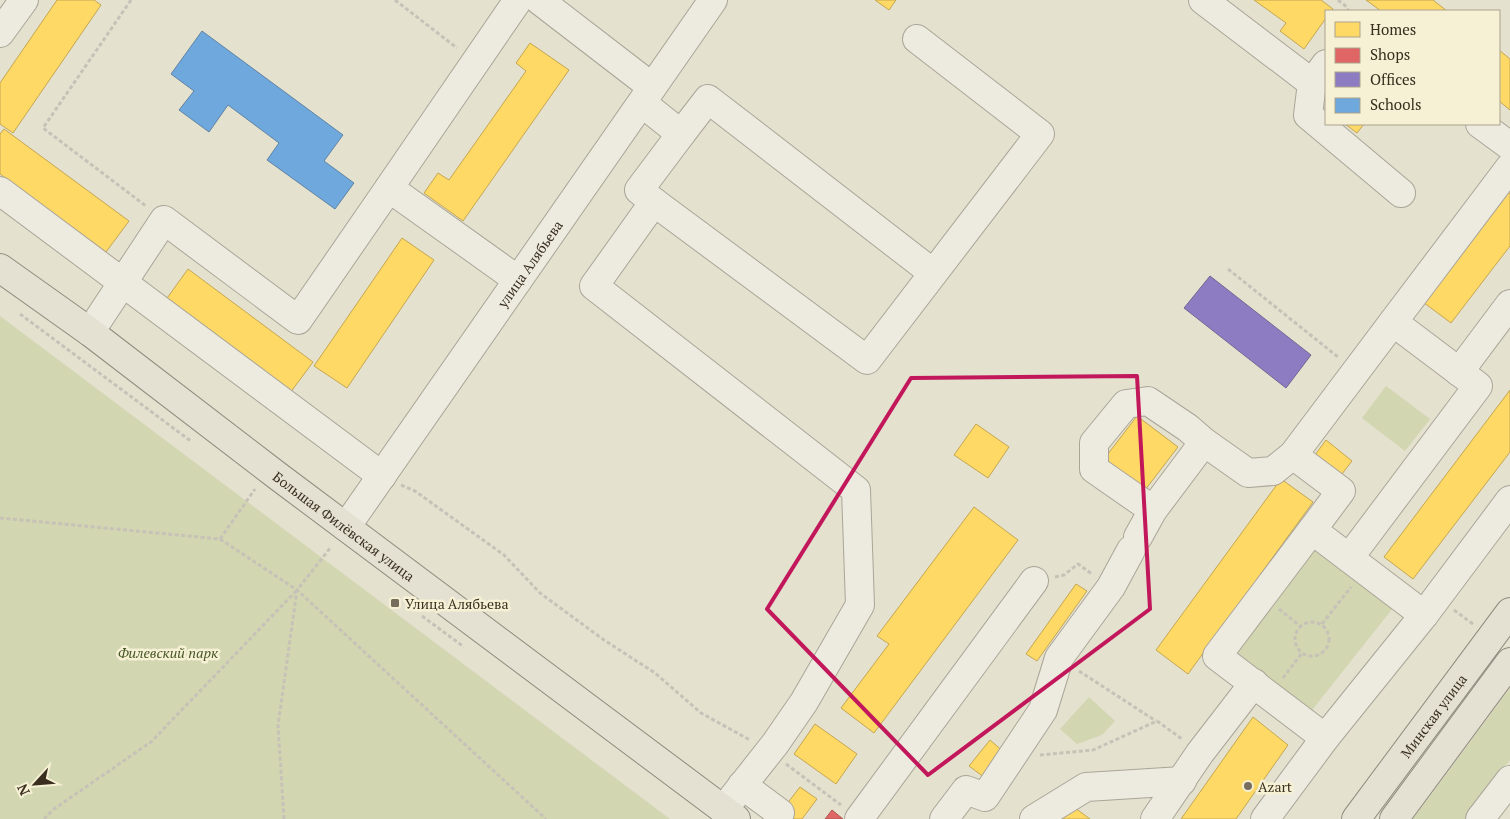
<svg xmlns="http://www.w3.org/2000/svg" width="1510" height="819" font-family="'PT Serif',serif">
<rect width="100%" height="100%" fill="#e5e1cf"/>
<g fill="#d2d6b1">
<path d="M0,316L670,819H0Z"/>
<path d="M1386,386L1430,419L1405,451L1362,418Z"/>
<path d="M1317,546L1393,608L1309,714L1234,655Z"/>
<path d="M1510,688V760L1465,819H1413Z"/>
<path d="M1089,697L1115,721L1102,735L1077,744L1060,729Z"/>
</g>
<g fill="#ffd966" stroke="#c4a651">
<path d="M57,0H94L101,5L13,133L0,124V83Z"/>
<path d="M875,0H896L889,10Z"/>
<path d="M1254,0H1321L1333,9L1331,11H1326V18L1304,49L1280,31L1286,23Z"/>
<path d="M1366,0H1433L1447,11H1381Z"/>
<path d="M530,43L569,70L463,221L424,193L438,173L449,180L526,71L516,63Z"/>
<path d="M1499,50L1510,59V110L1499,101Z"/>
<path d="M1345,124H1364L1357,133Z"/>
<path d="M4,129L129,221L106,252L0,174V134Z"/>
<path d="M1510,188V246L1451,323L1423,302Z"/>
<path d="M402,238L434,260L347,388L314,366Z"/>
<path d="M188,269L313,362L290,393L165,301Z"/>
<path d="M1510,390V452L1413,579L1384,557Z"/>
<path d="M1137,416L1178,447L1145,490L1104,459Z"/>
<path d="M976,424L1009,447L988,478L954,455Z"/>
<path d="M1326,440L1352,461L1338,479L1312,459Z"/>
<path d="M1281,479L1313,502L1188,674L1156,650Z"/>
<path d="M974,507L1018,540L874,733L841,708L889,644L877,636Z"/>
<path d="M1076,584L1087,591L1037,661L1026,654Z"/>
<path d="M1253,717L1288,745L1236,819H1181Z"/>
<path d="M815,724L857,754L836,784L794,754Z"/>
<path d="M990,740L1005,753L985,778L969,766Z"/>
<path d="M800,787L817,799L802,819H775Z"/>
<path d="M1071,805L1090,819H1060Z"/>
</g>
<path fill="#e06666" stroke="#ae5651" d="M832,810L843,819H825Z"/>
<path fill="#8e7cc3" stroke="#756592" d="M1210,276L1311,355L1286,388L1184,308Z"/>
<path fill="#6fa8dc" stroke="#5f84a3" d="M202,31L343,135L324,161L354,183L335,209L267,160L279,143L228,105L209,132L179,110L194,91L171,74Z"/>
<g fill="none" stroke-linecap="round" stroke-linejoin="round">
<defs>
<g id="minor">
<path d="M539,0L652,87"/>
<path d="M1203,0L1312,83L1326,64"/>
<path d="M0,33L24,0"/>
<path d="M1312,83L1308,115L1401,193"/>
<path d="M642,103L681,134L639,190L654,202"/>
<path d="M1480,124L1510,146"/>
<path d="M681,134L708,99L933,273"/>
<path d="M0,191L382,476"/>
<path d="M518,280L389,188L518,0"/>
<path d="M1393,322L1293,455L1341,491L1312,530L1424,615"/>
<path d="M90,332L164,220L298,320L389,188"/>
<path d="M1459,372L1510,304"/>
<path d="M1204,442L1248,473L1273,471L1293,455"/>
<path id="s1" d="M346,527L713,0"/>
<path d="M1312,530L1217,656L1325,738"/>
<path d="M1138,537L1153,510L1204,442L1188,428L1148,401L1126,404L1094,443V469L1153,510"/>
<path d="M1349,558L1478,386L1393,322L1510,167"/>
<path d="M742,785L780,813"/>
<path d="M723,810L775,744L804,702L860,605L856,490L594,286L654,202L867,360L1040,134L917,39"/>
<path d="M859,819L1034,581"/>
<path d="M944,819L966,790L985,797L1043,710L1059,658L1111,587L1131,550"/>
<path d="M1034,819L1086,787L1182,781"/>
<path d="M1155,819L1200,753L1254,683"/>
<path d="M1265,819L1325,738L1424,615L1510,500"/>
<path d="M1480,819L1510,780"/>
</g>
<g id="major">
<path id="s2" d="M0,268L90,332L279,477L736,819"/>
<path id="s3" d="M1356,819L1510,612"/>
<path d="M1394,819L1510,662"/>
</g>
</defs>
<use href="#minor" stroke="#aaa597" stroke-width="30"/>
<use href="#major" stroke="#908b7e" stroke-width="30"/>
<g stroke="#c6c2b7" stroke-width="3" stroke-dasharray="4 2.5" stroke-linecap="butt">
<path d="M131,0L43,128L146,206"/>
<path d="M395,0L457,48"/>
<path d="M1338,0L1347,7L1348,11"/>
<path d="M1228,269L1338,357"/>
<path d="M20,314L192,442"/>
<path d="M401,485L415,491L504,555L540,593L604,640L655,673L701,713L750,740"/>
<path d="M0,518L220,539L255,489"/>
<path d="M220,539L297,590L546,819"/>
<path d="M1055,577L1064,575L1078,564L1092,574"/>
<path d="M1279,609L1300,626"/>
<path d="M1454,610L1473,624"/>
<path d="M422,616L464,647"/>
<circle cx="1312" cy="639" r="17"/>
<path d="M1322,624L1351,587"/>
<path d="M1079,671L1156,721"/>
<path d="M1283,678L1302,653"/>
<path d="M1040,755L1093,750L1157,721L1182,739"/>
<path d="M786,764L841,805"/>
<path d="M44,819L54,809L151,742L297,590"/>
<path d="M284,819L278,725L297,590L331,547"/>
</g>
<use href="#minor" stroke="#edeae0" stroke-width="28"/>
<use href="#major" stroke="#e4e1d2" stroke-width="28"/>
</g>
<path fill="none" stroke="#c2185b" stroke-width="4" stroke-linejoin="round" d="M1137,376L1150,609L928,775L767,609L911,378Z"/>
<g fill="#766d5d" stroke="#f6f0d5" stroke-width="2">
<rect x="390" y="598" width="10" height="10" rx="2.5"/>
<circle cx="1248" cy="786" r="5"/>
</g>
<g text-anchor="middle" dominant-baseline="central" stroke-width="5" stroke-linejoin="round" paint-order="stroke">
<g font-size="14" fill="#3a2f1f" stroke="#f6f0d5">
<text stroke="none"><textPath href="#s1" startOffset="321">улица Алябьева</textPath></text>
<text stroke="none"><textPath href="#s2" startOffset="430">Большая Филёвская улица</textPath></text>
<text stroke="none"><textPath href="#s3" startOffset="129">Минская улица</textPath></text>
</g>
<g font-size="14" fill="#3a2f1f" stroke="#f6f0d5" text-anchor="start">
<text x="405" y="603">Улица Алябьева</text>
<text x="1258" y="786">Azart</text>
</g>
<g font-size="14" font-style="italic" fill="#455725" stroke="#f6f0d5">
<text x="168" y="652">Филевский парк</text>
</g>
</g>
<rect x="1325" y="10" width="175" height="115" fill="#f6f0d5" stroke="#aba38c"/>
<rect x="1335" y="22" width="25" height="15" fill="#ffd966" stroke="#aba38c"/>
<text x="1370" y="35" font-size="15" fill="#3a2f1f">Homes</text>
<rect x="1335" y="48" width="25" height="15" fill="#e06666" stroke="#aba38c"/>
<text x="1370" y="60" font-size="15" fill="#3a2f1f">Shops</text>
<rect x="1335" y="72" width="25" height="15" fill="#8e7cc3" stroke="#aba38c"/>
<text x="1370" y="85" font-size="15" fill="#3a2f1f">Offices</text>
<rect x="1335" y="98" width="25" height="15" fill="#6fa8dc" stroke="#aba38c"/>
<text x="1370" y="110" font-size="15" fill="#3a2f1f">Schools</text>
<g transform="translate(35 784) rotate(244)" stroke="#f6f0d5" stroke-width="4" paint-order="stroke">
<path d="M0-4L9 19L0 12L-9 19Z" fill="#3a2f1f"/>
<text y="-8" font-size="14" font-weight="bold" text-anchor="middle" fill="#3a2f1f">N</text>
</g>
</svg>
